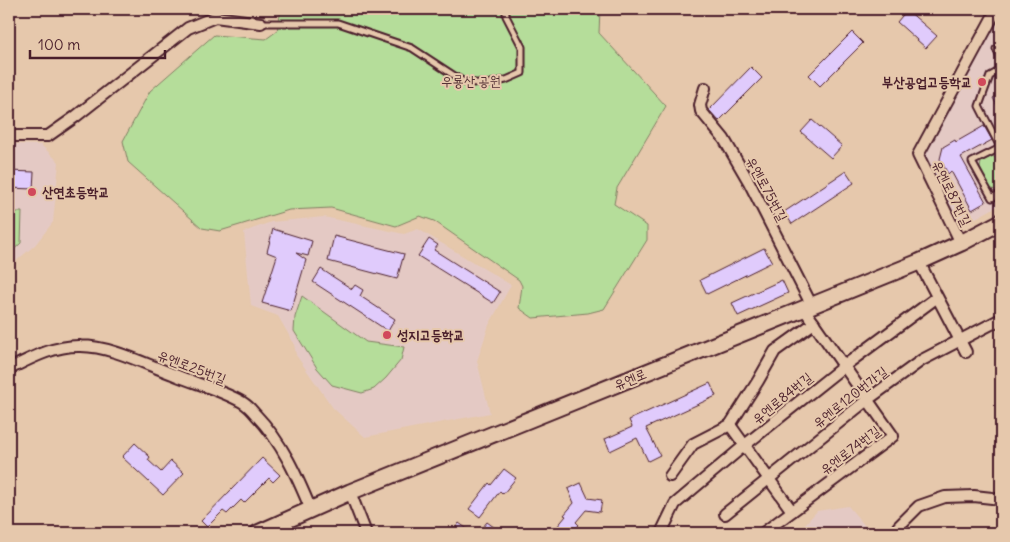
<svg xmlns="http://www.w3.org/2000/svg" width="1010" height="542" font-family="Delius,'Poor Story',sans-serif">
<rect width="100%" height="100%" fill="#e6c8ac"/>
<filter id="ink" filterUnits="userSpaceOnUse"><feTurbulence type="fractalNoise" baseFrequency=".02" numOctaves="2"/><feDisplacementMap in="SourceGraphic" scale="10" xChannelSelector="R" yChannelSelector="G"/><feConvolveMatrix kernelMatrix="1 2 1 2 8 2 1 2 1" color-interpolation-filters="sRGB"/></filter>
<g filter="url(#ink)">
<g fill="#e4c9c4">
<path d="M1001,9V204L960,227L924,156Z"/>
<path d="M9,144L41,145L59,162L53,222L35,245L9,267Z"/>
<path d="M324,217L404,234L418,229L511,285L489,325L477,361L490,413L365,437L333,408L296,355L294,344L278,316L251,306L244,232L271,222Z"/>
<path d="M848,506L871,533H797L817,511Z"/>
</g>
<g fill="#b5dd9a" stroke="#807e62">
<path d="M281,9H600L599,33L666,106L617,188L614,204L647,226V240L604,309L588,313L533,318L519,308L522,286L519,280L434,221L420,216L396,226L331,208L289,210L220,231L202,228L128,162L123,141L150,91L214,35L266,39L277,31Z"/>
<path d="M992,156C1005,161 1001,174 1001,186L995,190L989,188L980,168L981,162Z"/>
<path d="M9,212H22L21,243L9,254Z"/>
<path d="M302,296L366,342L404,347L401,360L386,378L374,389L362,393L332,385L317,368L294,331L295,317Z"/>
</g>
<g fill="#e0cbfc" stroke="#4a1f2b">
<path d="M907,10L937,36L926,48L897,22Z"/>
<path d="M852,32L863,43L820,86L809,75Z"/>
<path d="M751,67L762,78L719,121L709,110Z"/>
<path d="M1001,93V113L993,98Z"/>
<path d="M812,120L842,146L831,158L801,132Z"/>
<path d="M984,126L992,140L961,157L986,202L972,210L951,171L948,174L940,159L943,147L955,140L956,142Z"/>
<path d="M9,171L34,172L33,189L9,188Z"/>
<path d="M846,171L854,183L792,224L784,212Z"/>
<path d="M273,229L312,241L308,256L296,253L306,260L291,311L262,303L277,256L267,252Z"/>
<path d="M334,236L404,254L397,279L328,261Z"/>
<path d="M429,239L438,245L434,250L500,292L493,303L418,256Z"/>
<path d="M764,248L772,262L707,294L700,280Z"/>
<path d="M321,269L352,289L355,285L363,290L360,296L395,319L388,331L313,282Z"/>
<path d="M782,280L788,293L738,316L732,303Z"/>
<path d="M710,383L716,396L646,428L660,455L648,461L637,438L610,451L605,439L632,427L629,420Z"/>
<path d="M135,443L150,457L148,460L161,472L171,461L184,473L163,495L122,457Z"/>
<path d="M262,458L280,475L273,482L269,478L244,503L241,500L227,514L223,511L207,527L201,521Z"/>
<path d="M504,469L516,478L503,494L500,491L480,517L469,509L489,483L491,485Z"/>
<path d="M581,483L588,498L602,500L600,512L586,510L576,522L579,525L571,533H552L566,516L564,515L574,503L568,489Z"/>
<path d="M487,522L502,533H478Z"/>
<path d="M459,523L473,533H452Z"/>
</g>
<g fill="none" stroke-linecap="round" stroke-linejoin="round">
<defs>
<g id="service">
<path d="M261,23H338L412,48L464,82L487,84L506,80L522,73V47L506,16V9"/>
<path d="M996,49L1001,59"/>
<path d="M998,149L1000,147L979,106L990,76L1001,70"/>
<path d="M1001,155L998,149L972,162L992,198L1001,193"/>
</g>
<g id="minor">
<path d="M705,88L700,105L701,111L724,139L749,182L812,306"/>
<path d="M9,136H48L75,117L188,28L215,17L261,23"/>
<path d="M961,243L918,155L997,9"/>
<path d="M919,262L966,352"/>
<path d="M9,369C31,358 55,345 81,346C111,346 147,365 175,375C197,384 221,390 242,402C247,405 252,410 256,415C282,442 297,476 311,510"/>
<path d="M730,425L792,511"/>
<path d="M670,476L693,444L730,425L758,381L775,351L814,323"/>
<path d="M350,492L366,533"/>
<path d="M725,514L867,400L922,360L1001,319"/>
<path d="M661,533L675,504L745,445L844,366L936,298"/>
<path d="M763,533L893,436L804,309"/>
<path d="M898,533V527L919,506L945,497L974,496L1001,499"/>
</g>
<path id="secondary" d="M258,533L350,492L919,262L961,243L1001,222"/>
</defs>
<use href="#service" stroke="#4a1f2b" stroke-width="9"/>
<use href="#minor" stroke="#4a1f2b" stroke-width="14"/>
<use href="#secondary" stroke="#4a1f2b" stroke-width="19"/>
<use href="#service" stroke="#e6c8ac" stroke-width="5"/>
<use href="#minor" stroke="#e6c8ac" stroke-width="10"/>
<use href="#secondary" stroke="#e6c8ac" stroke-width="15"/>
</g>
</g>
<g fill="#d1495b" stroke="#e6c8ac" stroke-width="2">
<circle cx="982" cy="82" r="5"/>
<circle cx="32" cy="192" r="5"/>
<circle cx="387" cy="335" r="5"/>
</g>
<g text-anchor="middle" dominant-baseline="central" stroke-width="4" stroke-linejoin="round" paint-order="stroke">
<g font-size="14" fill="#553236" stroke="#e6c8ac">
<text x="471" y="81">우룡산 공원</text>
</g>
<g font-size="14" font-weight="bold" fill="#4a1f2b" stroke="#e6c8ac" text-anchor="start">
<text x="972" y="82" text-anchor="end">부산공업고등학교</text>
<text x="42" y="192">산연초등학교</text>
<text x="397" y="335">성지고등학교</text>
</g>
<g font-size="14" fill="#4a1f2b" stroke="#e6c8ac">
<text transform="translate(767 189) rotate(62)">유엔로75번길</text>
<text transform="translate(952 193) rotate(64)">유엔로87번길</text>
<text transform="translate(192 367) rotate(21)">유엔로25번길</text>
<text transform="translate(630 379) rotate(-22)">유엔로</text>
<text transform="translate(850 397) rotate(-38)">유엔로120번가길</text>
<text transform="translate(782 398) rotate(-39)">유엔로84번길</text>
<text transform="translate(850 450) rotate(-37)">유엔로74번길</text>
</g>
</g>
<rect width="1010" height="542" fill="none" stroke="#e6c8ac" stroke-width="30"/>
<rect x="15" y="15" width="980" height="512" fill="none" stroke="#4a1f2b" stroke-width="2" filter="url(#ink)"/>
<path d="M30 50v8h135v-8" fill="none" stroke="#4a1f2b" stroke-width="2.5"/>
<text x="38" y="50" font-size="15" fill="#4a1f2b" stroke="#e6c8ac" stroke-width="4" paint-order="stroke">100 m</text>
</svg>
